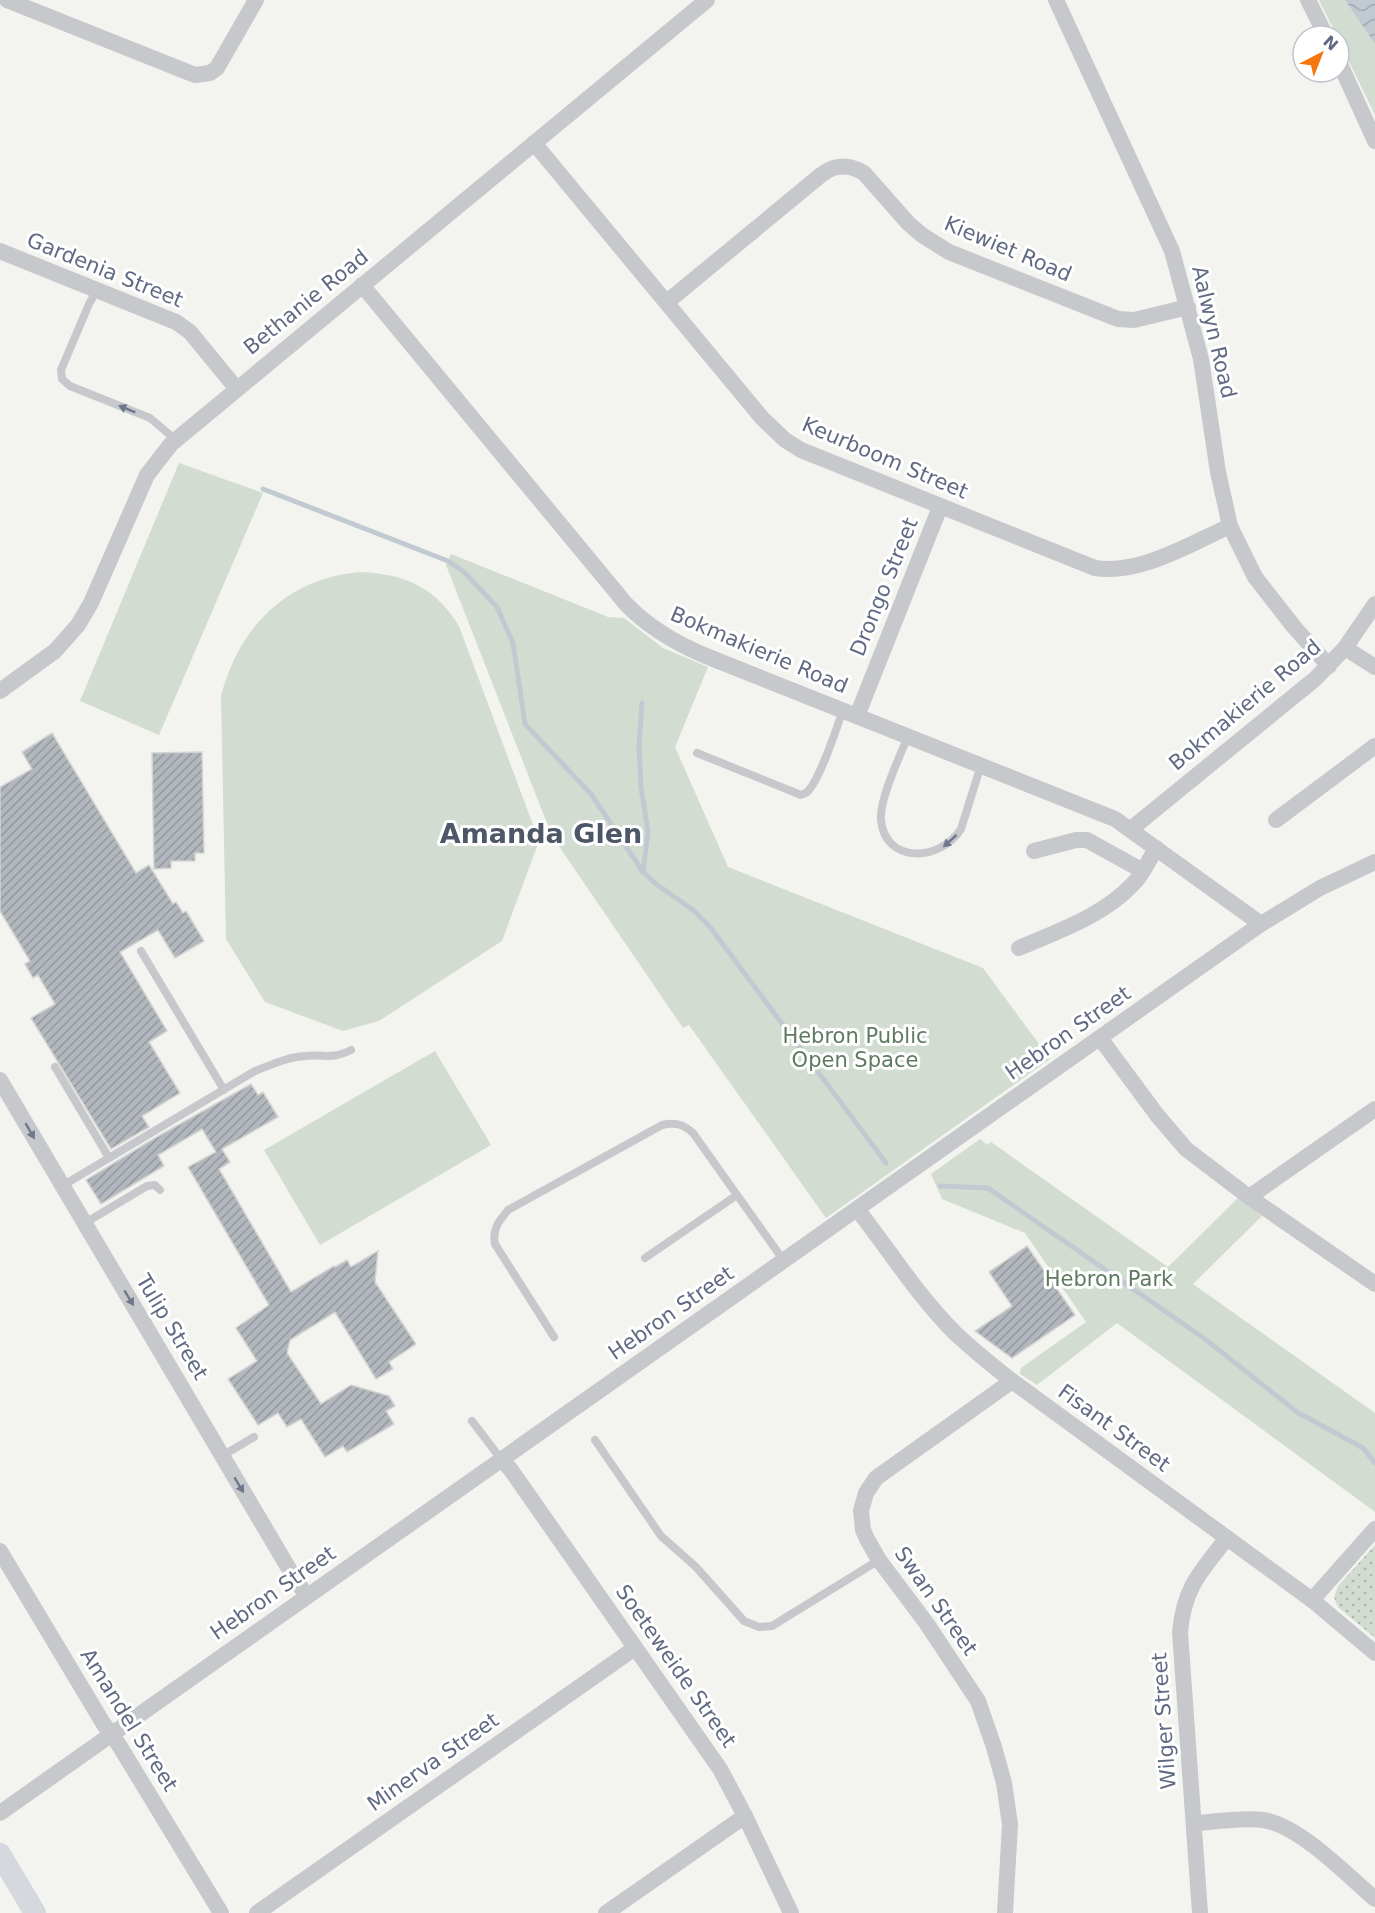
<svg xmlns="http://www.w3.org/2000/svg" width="1375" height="1913" font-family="'DejaVu Sans',sans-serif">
<defs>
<pattern id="grass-dots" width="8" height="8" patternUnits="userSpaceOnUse" patternTransform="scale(1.5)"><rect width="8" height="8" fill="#d2dcd0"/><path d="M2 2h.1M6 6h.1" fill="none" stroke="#aeb6ae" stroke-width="1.8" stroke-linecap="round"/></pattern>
<pattern id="water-waves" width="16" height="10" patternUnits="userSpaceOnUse" patternTransform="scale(1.5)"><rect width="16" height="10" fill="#c2cad1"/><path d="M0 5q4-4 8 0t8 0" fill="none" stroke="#a1a8af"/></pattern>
<pattern id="building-hatch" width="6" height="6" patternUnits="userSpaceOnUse" patternTransform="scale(1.5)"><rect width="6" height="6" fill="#b2b6bd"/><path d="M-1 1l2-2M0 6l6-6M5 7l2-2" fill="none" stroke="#94989f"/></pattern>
</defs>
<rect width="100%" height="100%" fill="#f3f4ef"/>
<path fill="url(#grass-dots)" d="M1375,1545V1638L1338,1607L1334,1597L1338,1586Z"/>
<g fill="#d2dcd0">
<path d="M1319,0H1375V115L1339,41V36H1337Z"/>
<path d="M179,463L263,493L159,735L80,701Z"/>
<path d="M451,554L608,617L624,618L663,648L708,667L675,747L728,867L983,968L1050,1059L826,1218L689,1025L683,1028L552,836L446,565Z"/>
<path d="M360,572C405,574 435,587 459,626L539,841L502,941L379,1021L343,1031L265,1002L226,939L221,696C239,627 287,578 360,572Z"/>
<path d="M435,1051L491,1145L320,1245L264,1150Z"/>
<path d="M980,1139L987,1145L991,1142L1168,1267L1238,1198L1262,1216L1193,1284L1375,1413V1512L1117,1323L1037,1385L1020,1374L1021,1368L1086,1322L1025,1233L942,1199L931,1174Z"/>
</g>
<path fill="url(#water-waves)" d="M1345,0H1375V44Z"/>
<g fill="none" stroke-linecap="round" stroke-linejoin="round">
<g stroke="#c2cad1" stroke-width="5">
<path d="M263,489L448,561L464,572L497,607L513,643L525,724L591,794L643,872L656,884L693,910L710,927L886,1163"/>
<path d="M642,703L639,746L641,787L648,832L643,872"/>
<path d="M940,1186L988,1188L1205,1339L1297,1412L1363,1448L1375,1463"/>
</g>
</g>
<g fill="url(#building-hatch)" stroke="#d4d5d2" stroke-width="1.5">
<path d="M52,733L136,873L149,865L173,904L176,902L183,913L186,911L204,941L175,958L158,930L120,952L167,1031L149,1042L180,1093L142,1116L149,1127L111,1149L31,1018L55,1004L38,975L33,978L25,964L30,961L0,911V787L32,769L22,752Z"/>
<path d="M202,752L204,853H195V861H171V868L154,869L152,753Z"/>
<path d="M251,1084L258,1095L263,1092L278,1117L222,1149L230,1162L219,1169L291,1292L334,1266L335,1267L347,1260L351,1267L378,1251L375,1282L416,1344L389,1362L393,1369L376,1379L335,1312L290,1340L287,1353L321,1404L351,1385L389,1396L395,1406L386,1411L394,1424L347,1452L343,1446L325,1457L301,1419L287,1427L278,1413L258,1425L228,1379L257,1361L236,1328L269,1305L188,1167L216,1152L202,1129L158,1155L164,1166L101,1204L86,1180L155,1138Z"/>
<path d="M1027,1246L1075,1315L1012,1358L975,1331L1012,1306L989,1272Z"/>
</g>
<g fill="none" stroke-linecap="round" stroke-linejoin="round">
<g stroke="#c6c8cc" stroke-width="8">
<path d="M97,290L89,304L61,370L62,379L70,386L150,418L176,440"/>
<path d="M908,736C900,756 879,800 881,820C885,864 940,862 961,829L981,765"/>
<path d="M697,753L801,795C805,793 806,794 809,790C821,776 836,730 843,710"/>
<path d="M141,951L224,1090"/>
<path d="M55,1067L109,1158"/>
<path d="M62,1186L255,1071C271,1065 287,1057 305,1056C326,1054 330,1060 351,1050"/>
<path d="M85,1223L147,1186L155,1185L160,1190"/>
<path d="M645,1258L737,1195"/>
<path d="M554,1337L495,1244C492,1229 499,1221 508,1210L662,1125C675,1122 683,1124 693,1133L784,1261"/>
<path d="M472,1421L501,1459"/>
<path d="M595,1440L661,1536L696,1567L744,1621L759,1627L772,1626L879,1560"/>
<path d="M222,1456L254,1437"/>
</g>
<g stroke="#c6c8cc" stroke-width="16">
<path d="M7,0L195,75L210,73L217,68L256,0"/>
<path d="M1056,0L1172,251L1201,359L1218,472L1230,526L1255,577L1294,627L1329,666"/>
<path d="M1308,0L1326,36"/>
<path d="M1339,62L1375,141"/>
<path d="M534,143L762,418L785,440L801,450L1095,568C1140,575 1190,544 1230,526"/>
<path d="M0,251L176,322L190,332L236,388"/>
<path d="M362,285L626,604C649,628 675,643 706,656L1115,819L1261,924"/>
<path d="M667,302L821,175C835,164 849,164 864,173L908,223L922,235L949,252L1118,319L1134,320L1188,307"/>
<path d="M1345,648L1375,667"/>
<path d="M0,691L55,651L78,625L91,603L147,475L171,444L707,0"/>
<path d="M857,716L940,507"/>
<path d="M1276,820L1375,746"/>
<path d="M1131,829L1315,679L1345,648L1375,604"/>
<path d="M1034,851L1076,840H1087L1143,871"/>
<path d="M1019,948C1058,931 1103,916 1133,884C1143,874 1149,860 1156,848"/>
<path d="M1100,1038L1157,1115L1186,1149L1249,1197L1375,1284"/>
<path d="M0,1080L295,1579L307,1596"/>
<path d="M1249,1197L1375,1109"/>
<path d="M857,1209C889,1250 918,1296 955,1333C973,1350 993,1366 1012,1381L1312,1600L1375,1653"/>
<path d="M501,1459L511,1470L720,1769L745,1816L791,1913"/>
<path d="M0,1551L103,1723L119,1745L221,1913"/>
<path d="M1312,1600L1375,1529"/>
<path d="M0,1813L1261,924L1320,888L1375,862"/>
<path d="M1194,1823C1215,1822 1243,1817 1263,1820C1299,1825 1347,1875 1375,1899"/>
<path d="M257,1913L635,1648"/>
<path d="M606,1913L745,1816"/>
<path d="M1005,1913L1010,1824L1004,1783L994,1747L978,1701L927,1624L879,1560L867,1539L863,1530L861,1511L866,1493L876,1478L1012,1381"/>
<path d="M1200,1913L1180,1632C1184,1588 1200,1572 1227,1538"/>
</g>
<path stroke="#d5d8df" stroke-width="22" d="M0,1854L35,1913"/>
</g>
<defs><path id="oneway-solid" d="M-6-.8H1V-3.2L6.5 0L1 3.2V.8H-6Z" transform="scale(1.5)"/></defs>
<g fill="#6f798e">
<use href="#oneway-solid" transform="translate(127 409) rotate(-158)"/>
<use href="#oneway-solid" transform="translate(950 841) rotate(138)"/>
<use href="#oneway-solid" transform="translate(30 1131) rotate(60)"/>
<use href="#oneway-solid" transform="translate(129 1298) rotate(59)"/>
<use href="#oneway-solid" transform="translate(239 1485) rotate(59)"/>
</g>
<g text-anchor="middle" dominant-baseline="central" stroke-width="6" stroke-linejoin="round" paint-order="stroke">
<g font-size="21" fill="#606b83" stroke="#fff">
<text transform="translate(1008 249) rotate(23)">Kiewiet Road</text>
<text transform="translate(105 270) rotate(22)">Gardenia Street</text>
<text transform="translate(306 302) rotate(-39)">Bethanie Road</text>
<text transform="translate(1214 332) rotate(77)">Aalwyn Road</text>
<text transform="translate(885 458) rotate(23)">Keurboom Street</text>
<text transform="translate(884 587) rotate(-68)">Drongo Street</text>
<text transform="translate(759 650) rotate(23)">Bokmakierie Road</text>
<text transform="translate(1245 705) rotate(-40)">Bokmakierie Road</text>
<text transform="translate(1068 1033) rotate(-35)">Hebron Street</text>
<text transform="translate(671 1313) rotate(-35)">Hebron Street</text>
<text transform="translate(172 1327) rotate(59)">Tulip Street</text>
<text transform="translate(1114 1428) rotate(36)">Fisant Street</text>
<text transform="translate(273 1593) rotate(-35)">Hebron Street</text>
<text transform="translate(936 1601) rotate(55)">Swan Street</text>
<text transform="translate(676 1666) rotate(55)">Soeteweide Street</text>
<text transform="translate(129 1720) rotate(58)">Amandel Street</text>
<text transform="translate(1164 1721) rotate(-94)">Wilger Street</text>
<text transform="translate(433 1762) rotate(-35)">Minerva Street</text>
</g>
<g font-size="21" fill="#5f7a60" stroke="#fff">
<text x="855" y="1036">Hebron Public<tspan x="855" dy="24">Open Space</tspan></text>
<text x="1109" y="1279">Hebron Park</text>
</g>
<g font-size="27" font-weight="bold" fill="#4e5768" stroke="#fff">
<text x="541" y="833">Amanda Glen</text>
</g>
</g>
<g transform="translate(1321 54) rotate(42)"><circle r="28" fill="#ffffff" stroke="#bfc4cd" stroke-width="1.5"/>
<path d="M0-4.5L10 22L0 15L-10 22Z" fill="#f4780f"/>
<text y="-9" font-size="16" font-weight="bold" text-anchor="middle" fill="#606b83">N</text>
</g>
</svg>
